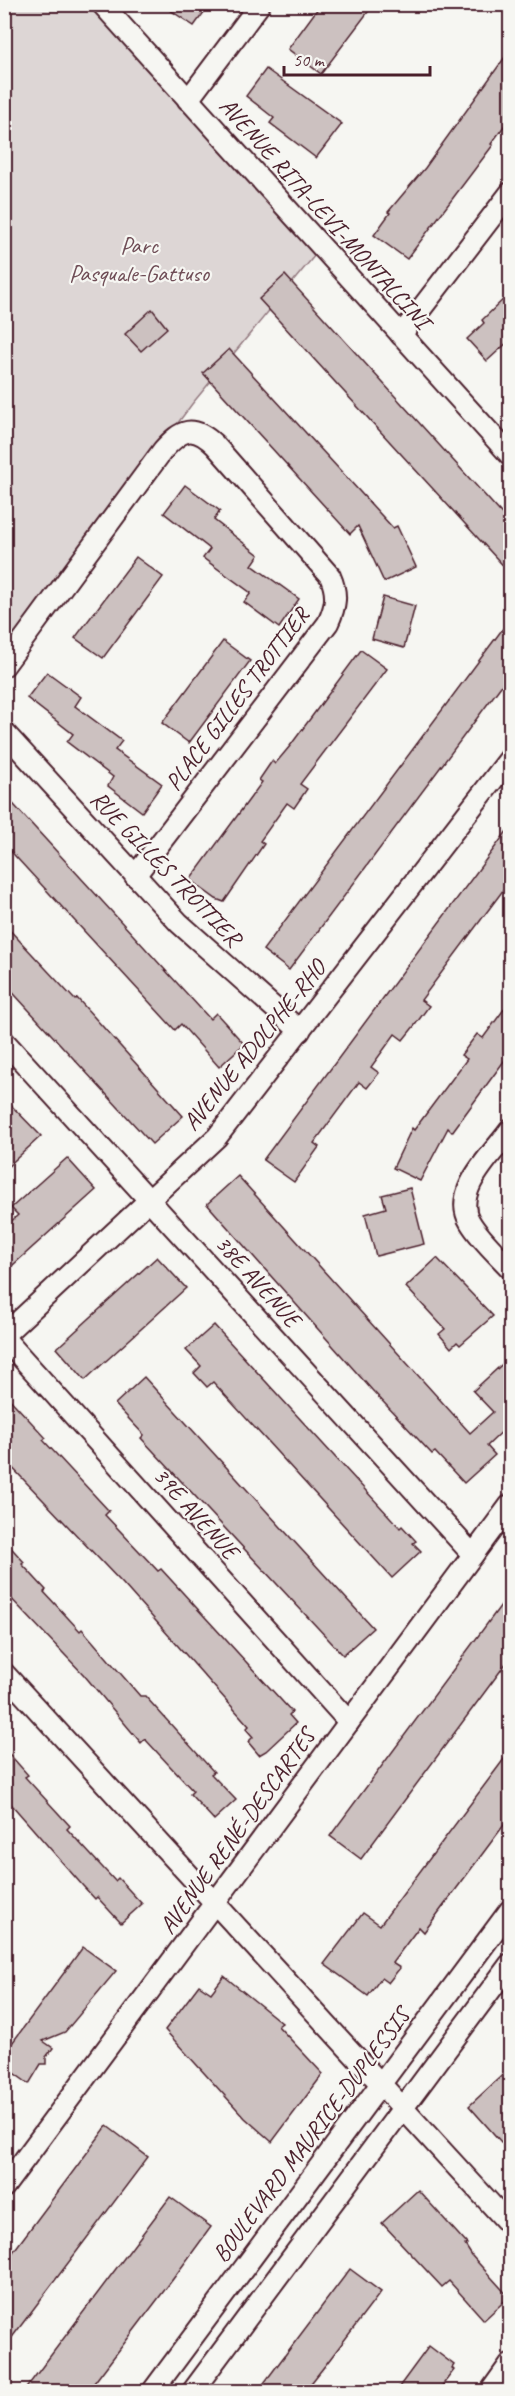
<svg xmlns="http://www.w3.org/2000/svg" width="515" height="2396" font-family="Caveat,sans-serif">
<rect width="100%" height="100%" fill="#f6f6f2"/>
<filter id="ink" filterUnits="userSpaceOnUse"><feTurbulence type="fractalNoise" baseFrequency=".0167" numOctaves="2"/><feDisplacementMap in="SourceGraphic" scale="12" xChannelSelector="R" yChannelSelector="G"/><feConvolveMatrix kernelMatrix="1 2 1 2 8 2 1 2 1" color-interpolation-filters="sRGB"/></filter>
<g filter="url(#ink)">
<path fill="#ddd6d5" stroke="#947a80" stroke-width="1.5" d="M5,5H93L315,255L192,404L5,656Z"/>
<g fill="#ccc1c0" stroke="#4a1f2b" stroke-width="1.5">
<path d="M161,4H210L194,26Z"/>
<path d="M321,4H374L321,74L288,49Z"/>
<path d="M510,50V118L491,144L493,145L407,259L374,235L390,213L388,212L425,168Z"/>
<path d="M266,69L342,124L316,158L270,123L274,118L246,96Z"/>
<path d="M285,275L510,523V573L259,299Z"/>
<path d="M510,293V340L487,361L467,339L484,323L482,320Z"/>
<path d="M152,309L167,328L141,351L125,334Z"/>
<path d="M229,349L393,528L397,526L416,567L384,582L358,526L350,534L203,373Z"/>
<path d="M185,485L220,511L214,520L259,555L252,565L299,599L279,628L244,602L251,593L203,558L210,549L164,513Z"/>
<path d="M136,557L163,577L103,658L75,638Z"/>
<path d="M383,597L415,606L404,648L372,639Z"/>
<path d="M510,619V674L289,970L263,950Z"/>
<path d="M223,641L250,661L189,743L162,723Z"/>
<path d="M361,650L387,669L300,784L307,789L294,808L287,803L260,841L264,844L224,902L216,899L190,880L262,782L259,780L272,761L275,764L290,746Z"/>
<path d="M47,672L81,697L75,706L122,741L115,750L162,784L142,812L108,786L113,777L67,742L73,734L27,698Z"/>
<path d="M4,794L210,1019L216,1013L244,1044L219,1067L181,1024L175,1030L4,844Z"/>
<path d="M510,827V881L421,1000L429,1006L415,1025L403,1040L395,1034L371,1067L379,1073L367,1088L359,1082L314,1143L319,1147L294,1182L263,1160Z"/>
<path d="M4,924L75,1000L77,998L183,1116L152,1144L4,983Z"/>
<path d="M510,1001V1053L452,1132L448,1128L420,1181L393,1168L412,1128L414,1130L467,1059L461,1055L477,1034L483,1038Z"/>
<path d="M4,1098L41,1136L4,1170Z"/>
<path d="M67,1158L96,1190L4,1273V1228L18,1215L11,1208Z"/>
<path d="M238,1176L470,1433L493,1412L473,1391L510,1357V1424L487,1446L495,1455L464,1483L435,1452L432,1454L372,1390L207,1204Z"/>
<path d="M410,1188L424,1244L376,1256L365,1214L386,1208L382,1195Z"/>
<path d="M157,1257L186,1288L85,1380L57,1348Z"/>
<path d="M437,1258L493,1316L460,1345L457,1342L451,1348L439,1334L445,1329L406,1287Z"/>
<path d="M214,1325L400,1528L402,1526L416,1541L413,1543L421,1551L392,1578L213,1382L207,1387L194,1373L201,1366L186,1350Z"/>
<path d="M144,1377L373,1628L343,1655L141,1438L144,1435L115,1404Z"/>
<path d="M4,1393L46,1438L43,1440L109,1511L105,1515L158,1571L161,1569L292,1712L289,1715L296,1723L266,1751L259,1755L248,1742L253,1737L246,1729L249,1726L123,1584L4,1459Z"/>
<path d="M4,1540L24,1562L22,1564L46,1590L44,1592L80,1631L82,1629L140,1696H145L214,1772L211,1774L236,1800L214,1820L190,1794L193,1791L145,1739L141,1743L84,1675L4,1591Z"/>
<path d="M501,1605L510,1612V1658L361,1859L330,1836Z"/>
<path d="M4,1748L28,1775L25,1777L70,1826L67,1829L115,1881L118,1878L142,1904L121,1923L97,1897L95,1899L83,1886L4,1796Z"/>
<path d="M510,1751V1817L424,1932L419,1927L392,1963L400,1968L388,1983L381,1978L368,1996L324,1964L363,1913L380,1925Z"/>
<path d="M83,1947L116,1971L65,2032L43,2041L53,2048L46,2057V2064H41L29,2084L4,2066V2054Z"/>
<path d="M224,1976L282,2023L278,2026L323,2074L272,2142L245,2118L165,2030L199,1985L211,1993Z"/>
<path d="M510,2068V2152L469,2106Z"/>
<path d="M107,2126L148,2157L4,2348V2264Z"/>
<path d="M418,2190L467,2244L465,2245L472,2256L509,2297L484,2320L449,2281L442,2287L382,2223Z"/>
<path d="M170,2197L211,2227L173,2279L88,2391H24Z"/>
<path d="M350,2269L381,2292L327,2363L305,2391H258Z"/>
<path d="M429,2346L454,2365L452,2368L454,2370L438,2391H396Z"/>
</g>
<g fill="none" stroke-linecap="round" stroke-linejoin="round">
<defs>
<g id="minor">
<path d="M102,4L510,455"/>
<path d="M188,100L260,4"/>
<path d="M401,335L510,193"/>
<path d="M4,666L163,450C182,429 193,424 215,445L330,576C338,594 336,606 328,623L135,876"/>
<path d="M4,732L179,923L300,1031"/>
<path d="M4,1041L473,1555"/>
<path d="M510,1130C493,1154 451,1191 470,1222C480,1239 497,1254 510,1268"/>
<path d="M4,1335L217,1137L510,758"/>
<path d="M4,1338L349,1722"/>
<path d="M4,1673L510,2225"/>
<path d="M4,2187L510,1505"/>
<path d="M152,2392L510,1910"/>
<path d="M192,2392L510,1964"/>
<path d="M490,2392L510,2364"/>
</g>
</defs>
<use href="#minor" stroke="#4a1f2b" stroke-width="24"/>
<use href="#minor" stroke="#f6f6f2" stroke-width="20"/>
</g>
</g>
<g text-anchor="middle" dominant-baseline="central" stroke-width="4.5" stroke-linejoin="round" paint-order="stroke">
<g font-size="24" fill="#4a1f2b" stroke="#f6f6f2">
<text transform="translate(325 213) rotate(48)">AVENUE RITA-LEVI-MONTALCINI</text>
<text transform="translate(237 699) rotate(-53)">PLACE GILLES TROTTIER</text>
<text transform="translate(166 868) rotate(46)">RUE GILLES TROTTIER</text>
<text transform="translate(254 1045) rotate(-51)">AVENUE ADOLPHE-RHO</text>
<text transform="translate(258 1281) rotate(48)">38E AVENUE</text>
<text transform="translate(196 1513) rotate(48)">39E AVENUE</text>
<text transform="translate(237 1831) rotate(-54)">AVENUE RENÉ-DESCARTES</text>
<text transform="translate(311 2135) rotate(-53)">BOULEVARD MAURICE-DUPLESSIS</text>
</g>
<g font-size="24" fill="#6f4d56" stroke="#f6f6f2">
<text x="139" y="245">Parc<tspan x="139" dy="28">Pasquale-Gattuso</tspan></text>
</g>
</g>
<rect width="515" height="2396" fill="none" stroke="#f6f6f2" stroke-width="24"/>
<rect x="12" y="12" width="491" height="2372" fill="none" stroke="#4a1f2b" stroke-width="2" filter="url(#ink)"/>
<path d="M284 66v9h146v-9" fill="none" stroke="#4a1f2b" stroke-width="3"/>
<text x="293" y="66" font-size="18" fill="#4a1f2b" stroke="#f6f6f2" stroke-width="4.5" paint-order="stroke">50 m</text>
</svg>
